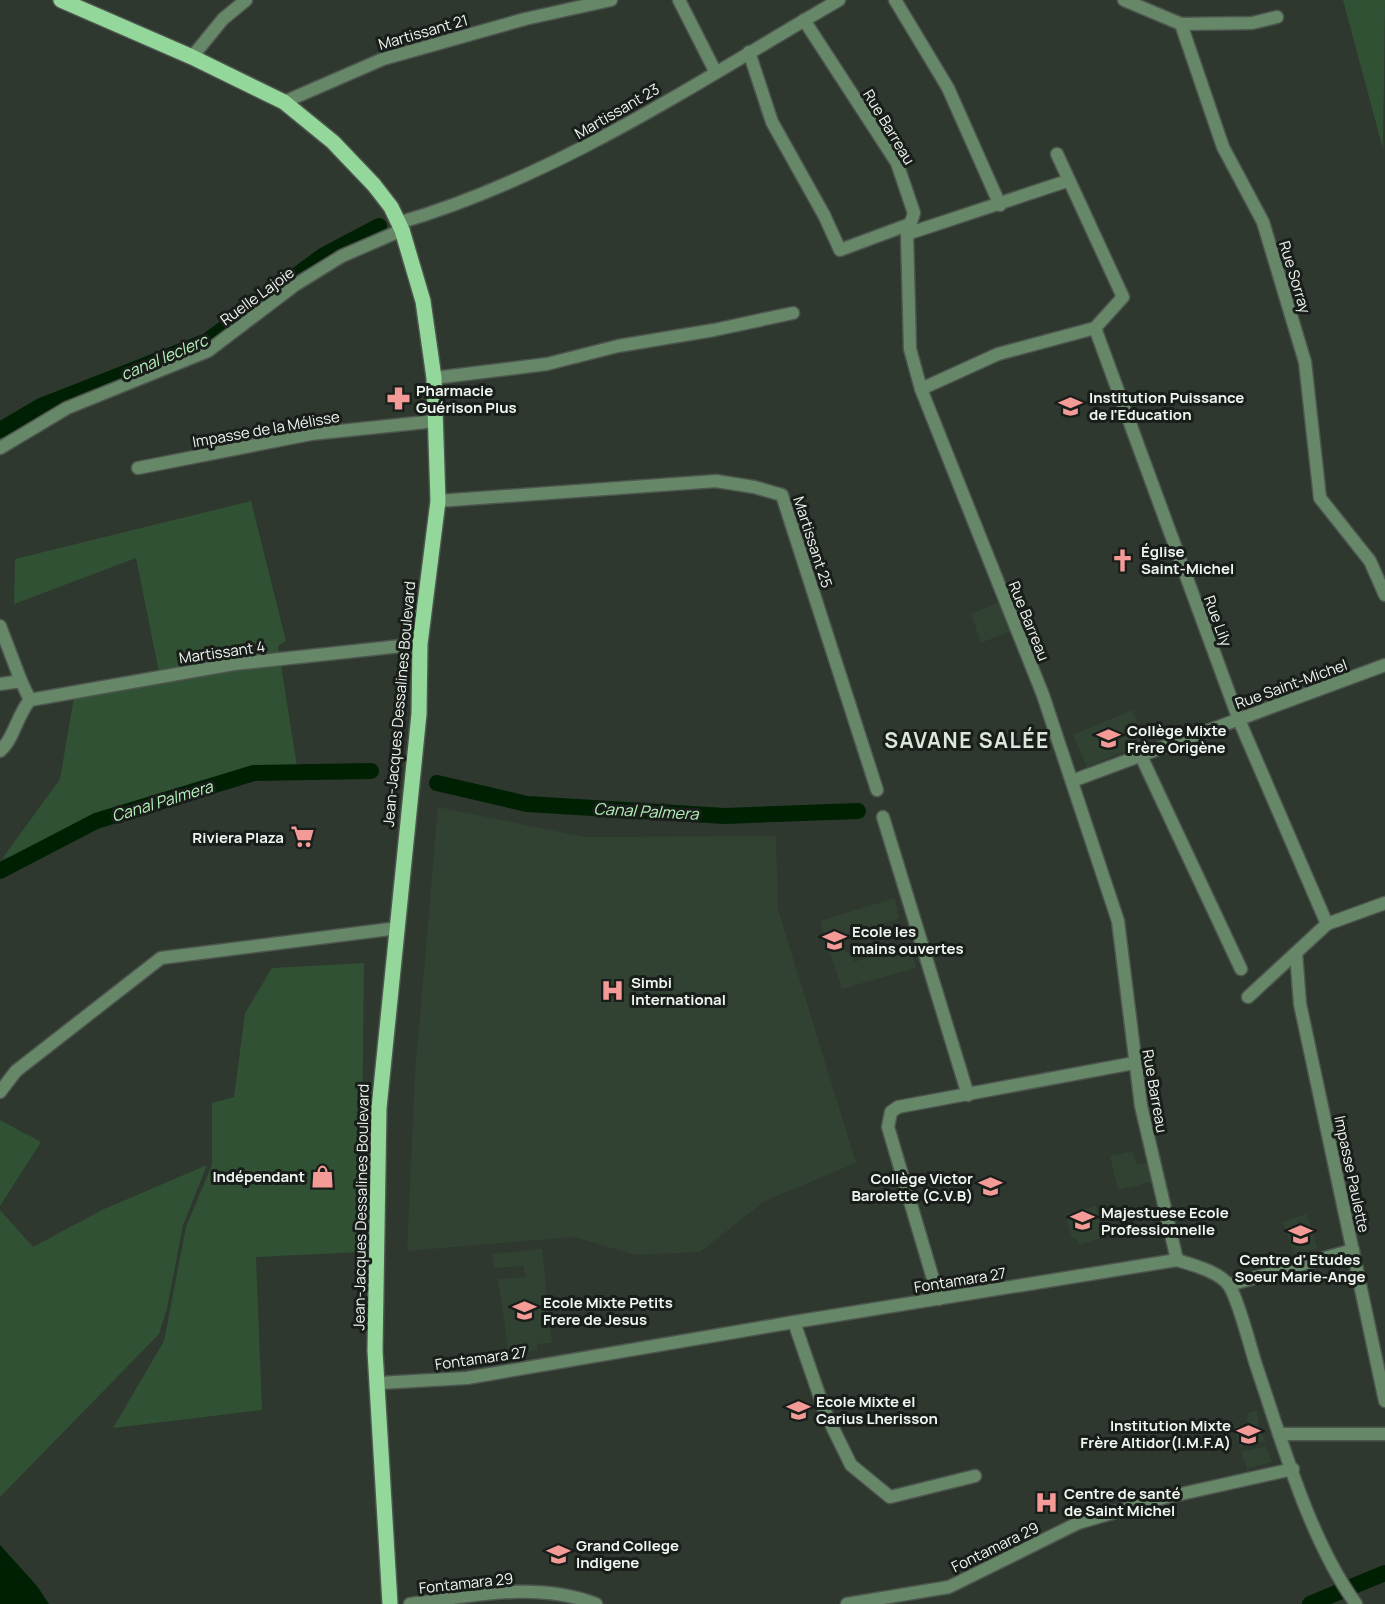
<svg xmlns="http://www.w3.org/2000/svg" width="1385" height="1604" font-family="Manrope,sans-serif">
<rect width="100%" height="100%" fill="#2e382f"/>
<g fill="#314132">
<path d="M1002,601L1013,630L981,643L971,614Z"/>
<path d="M1132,710L1146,742L1087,767L1073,735Z"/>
<path d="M438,807L584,837L776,836L778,909L856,1163L765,1201L700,1252L635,1255L574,1237L407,1251L415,1074Z"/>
<path d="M895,898L899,918L839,937L846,953H851L854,962L909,944L916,968L842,989L820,921Z"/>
<path d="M1133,1151L1136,1164L1149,1163L1155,1181L1118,1190L1110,1156Z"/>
<path d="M1096,1206L1103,1237L1079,1245L1076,1238H1072L1065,1214Z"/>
<path d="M1307,1214L1317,1248L1294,1255L1283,1222Z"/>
<path d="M542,1249L552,1343L537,1344V1350L524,1352L522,1347L508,1348L498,1279L526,1277L523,1266L494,1268L492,1254Z"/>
<path d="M1257,1410L1259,1427L1265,1441L1240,1447L1234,1427L1248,1424L1247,1413Z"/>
<path d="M1266,1446L1272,1462L1247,1469L1241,1452Z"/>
</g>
<g fill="#315134">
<path d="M1343,0H1385L1383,149Z"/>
<path d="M251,501L286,641L278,646L298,773L263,775L2,859L60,779L74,697L161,682L136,558L14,604L15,559Z"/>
<path d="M364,963L361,1252L256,1257L262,1410L113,1428L164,1341L186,1227L212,1165V1103L234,1097L245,1013L272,968Z"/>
<path d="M0,1120L41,1142L0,1206Z"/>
<path d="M207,1165L183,1225L167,1308L159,1334L0,1497V1210L33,1247L102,1210Z"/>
</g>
<path fill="#002004" d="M0,1545L37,1586L49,1604H0Z"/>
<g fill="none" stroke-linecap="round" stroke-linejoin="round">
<g stroke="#002004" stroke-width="16">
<path d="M0,430L41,406L207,341L324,255L379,226"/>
<path d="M437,783L527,804L725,816L858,811"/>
<path d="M0,871L96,821L254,773L371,771"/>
<path d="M1310,1604L1385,1573"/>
</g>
<defs>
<g id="street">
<path d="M679,0L715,71"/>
<path d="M895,0L948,88L1000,205"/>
<path d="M1124,0L1181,24L1223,147L1263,222L1305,362L1320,498L1370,561L1385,595"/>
<path d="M804,20L897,163L914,213L907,234L910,349L921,389L1043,695L1118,921L1141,1106L1177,1260"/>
<path d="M1181,24L1252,23L1277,17"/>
<path d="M749,52L772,122L824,215L840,250L910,224"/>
<path d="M192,57L223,19L246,0"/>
<path d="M284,102L383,59L525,19L611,0"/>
<path d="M1057,154L1123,297L1095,328"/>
<path d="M398,223C557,177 697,82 839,0"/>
<path d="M907,234L1067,181"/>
<path d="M434,378L547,364L618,346L714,330L793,313"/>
<path d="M921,389L998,354L1095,328L1239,720L1327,924L1248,997"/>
<path d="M0,448L67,408L208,351L295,285L342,256L402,230"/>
<path d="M138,468L311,434L436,421"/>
<path d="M438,501L716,481L754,487L782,495L877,790"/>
<path d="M0,626L21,681"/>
<path d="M0,684L21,681L30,700"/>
<path d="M30,700L234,664L420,644"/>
<path d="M0,751C14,739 17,715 30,700"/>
<path d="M1141,756L1241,969"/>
<path d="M1072,781L1385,665"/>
<path d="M883,817L968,1095"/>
<path d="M1327,924L1385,903"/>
<path d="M1296,953L1300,1004L1385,1401"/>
<path d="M0,1092L16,1071L161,958L398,928"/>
<path d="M1229,1285L1353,1250"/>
<path d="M939,1299L888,1127L891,1112L898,1107L1134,1063"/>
<path d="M794,1322L825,1412L851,1465L890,1497L975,1476"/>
<path d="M379,1383L467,1378L794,1322L1177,1260C1193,1265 1221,1272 1230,1287C1240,1305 1249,1343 1256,1365C1282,1441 1309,1539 1356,1604"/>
<path d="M1279,1434H1385"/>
<path d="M410,1604C471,1596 537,1581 596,1604"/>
<path d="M847,1604L949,1587L1078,1523L1163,1498L1293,1469"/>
</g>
<path id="primary" d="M61,0L192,57L284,102L333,142L374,185L391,207L402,230L423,301L434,378L438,501L420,644L419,714L379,1108L375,1351L390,1604"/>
</defs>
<use href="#street" stroke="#4d564e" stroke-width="15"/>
<use href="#primary" stroke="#4d564e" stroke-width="18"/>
<use href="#street" stroke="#678769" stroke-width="12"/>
<use href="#primary" stroke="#94d79a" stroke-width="15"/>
</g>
<defs>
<symbol id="pharmacy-bare" viewBox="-9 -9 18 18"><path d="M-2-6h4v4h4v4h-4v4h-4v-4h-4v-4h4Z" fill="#f59b97" stroke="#1a1e1a" stroke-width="2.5" paint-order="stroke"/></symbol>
<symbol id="school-bare" viewBox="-9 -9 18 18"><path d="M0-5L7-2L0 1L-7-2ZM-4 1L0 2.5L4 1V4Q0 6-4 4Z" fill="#f59b97" stroke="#1a1e1a" stroke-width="2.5" paint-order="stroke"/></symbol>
<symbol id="church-bare" viewBox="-9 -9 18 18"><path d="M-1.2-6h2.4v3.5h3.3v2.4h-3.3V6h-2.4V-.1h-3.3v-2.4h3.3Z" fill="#f59b97" stroke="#1a1e1a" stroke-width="2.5" paint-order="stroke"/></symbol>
<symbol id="supermarket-bare" viewBox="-9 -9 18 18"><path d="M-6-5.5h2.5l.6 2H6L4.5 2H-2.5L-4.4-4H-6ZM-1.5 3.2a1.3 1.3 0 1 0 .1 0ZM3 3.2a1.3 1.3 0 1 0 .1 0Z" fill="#f59b97" stroke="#1a1e1a" stroke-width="2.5" paint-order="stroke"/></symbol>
<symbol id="hospital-bare" viewBox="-9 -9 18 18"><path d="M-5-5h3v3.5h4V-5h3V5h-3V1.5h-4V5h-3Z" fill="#f59b97" stroke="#1a1e1a" stroke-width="2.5" paint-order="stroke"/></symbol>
<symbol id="shop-bare" viewBox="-9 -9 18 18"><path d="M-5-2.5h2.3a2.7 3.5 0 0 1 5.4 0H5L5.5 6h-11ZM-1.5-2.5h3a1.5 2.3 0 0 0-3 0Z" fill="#f59b97" stroke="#1a1e1a" stroke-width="2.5" paint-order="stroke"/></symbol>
<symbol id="university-bare" viewBox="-9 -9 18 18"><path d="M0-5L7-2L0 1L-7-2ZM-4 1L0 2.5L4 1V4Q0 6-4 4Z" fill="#f59b97" stroke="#1a1e1a" stroke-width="2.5" paint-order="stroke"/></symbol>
</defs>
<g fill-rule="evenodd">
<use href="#pharmacy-bare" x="382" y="382" width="33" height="33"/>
<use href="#school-bare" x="1054" y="390" width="33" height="33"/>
<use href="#church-bare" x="1106" y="544" width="33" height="33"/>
<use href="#school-bare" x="1092" y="722" width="33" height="33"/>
<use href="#supermarket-bare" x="286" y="820" width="33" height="33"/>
<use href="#school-bare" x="818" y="924" width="33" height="33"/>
<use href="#hospital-bare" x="596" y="974" width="33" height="33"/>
<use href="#shop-bare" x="306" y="1160" width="33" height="33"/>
<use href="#school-bare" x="974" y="1170" width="33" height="33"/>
<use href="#university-bare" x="1066" y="1204" width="33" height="33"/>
<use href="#school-bare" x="1284" y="1218" width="33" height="33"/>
<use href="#school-bare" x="508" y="1294" width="33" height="33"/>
<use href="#school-bare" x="782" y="1394" width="33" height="33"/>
<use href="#school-bare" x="1232" y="1418" width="33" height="33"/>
<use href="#hospital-bare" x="1030" y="1486" width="33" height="33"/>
<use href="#school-bare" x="542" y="1538" width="33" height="33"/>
</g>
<g text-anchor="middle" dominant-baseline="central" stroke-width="6" stroke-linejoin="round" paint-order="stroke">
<g font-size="15" fill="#eff6f0" stroke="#1a1e1a">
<text transform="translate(423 32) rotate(-16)">Martissant 21</text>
<text transform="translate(617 111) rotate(-30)">Martissant 23</text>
<text transform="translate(889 127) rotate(59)">Rue Barreau</text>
<text transform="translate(1295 277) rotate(73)">Rue Sorray</text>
<text transform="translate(257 296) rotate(-36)">Ruelle Lajoie</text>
<text transform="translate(266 429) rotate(-10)">Impasse de la Mélisse</text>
<text transform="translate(813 542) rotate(72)">Martissant 25</text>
<text transform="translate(1029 621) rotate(68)">Rue Barreau</text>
<text transform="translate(1218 621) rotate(70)">Rue Lily</text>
<text transform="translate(222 652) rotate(-8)">Martissant 4</text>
<text transform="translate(1291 684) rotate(-20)">Rue Saint-Michel</text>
<text transform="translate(399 704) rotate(-85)">Jean-Jacques Dessalines Boulevard</text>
<text transform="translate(1155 1091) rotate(80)">Rue Barreau</text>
<text transform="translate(1352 1174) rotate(78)">Impasse Paulette</text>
<text transform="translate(361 1207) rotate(-89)">Jean-Jacques Dessalines Boulevard</text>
<text transform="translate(960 1280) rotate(-9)">Fontamara 27</text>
<text transform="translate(481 1358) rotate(-8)">Fontamara 27</text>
<text transform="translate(995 1547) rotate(-26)">Fontamara 29</text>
<text transform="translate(466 1583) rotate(-6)">Fontamara 29</text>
</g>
<g font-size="15" font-weight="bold" fill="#eff6f0" stroke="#1a1e1a" text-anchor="start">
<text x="416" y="390">Pharmacie<tspan x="416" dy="17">Guérison Plus</tspan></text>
<text x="1089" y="397">Institution Puissance<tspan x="1089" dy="17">de l'Education</tspan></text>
<text x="1141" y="551">Église<tspan x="1141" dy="17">Saint-Michel</tspan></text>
<text x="1127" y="730">Collège Mixte<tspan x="1127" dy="17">Frère Origène</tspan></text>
<text x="284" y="837" text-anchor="end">Riviera Plaza</text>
<text x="852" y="931">Ecole les<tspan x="852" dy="17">mains ouvertes</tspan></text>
<text x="631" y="982">Simbi<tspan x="631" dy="17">International</tspan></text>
<text x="305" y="1176" text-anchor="end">Indépendant</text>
<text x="973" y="1178" text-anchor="end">Collège Victor<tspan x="973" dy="17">Barolette (C.V.B)</tspan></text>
<text x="1101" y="1212">Majestuese Ecole<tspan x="1101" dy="17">Professionnelle</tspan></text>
<text x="1300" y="1259" text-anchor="middle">Centre d' Etudes<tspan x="1300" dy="17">Soeur Marie-Ange</tspan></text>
<text x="543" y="1302">Ecole Mixte Petits<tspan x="543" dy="17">Frere de Jesus</tspan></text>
<text x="816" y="1401">Ecole Mixte el<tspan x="816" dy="17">Carius Lherisson</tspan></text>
<text x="1231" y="1425" text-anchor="end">Institution Mixte<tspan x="1231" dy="17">Frère Altidor(I.M.F.A)</tspan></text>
<text x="1064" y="1493">Centre de santé<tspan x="1064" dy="17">de Saint Michel</tspan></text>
<text x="576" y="1545">Grand College<tspan x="576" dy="17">Indigene</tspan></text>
</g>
<g font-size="16" font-style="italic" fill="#b5f2ba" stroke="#1a1e1a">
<text transform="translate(164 357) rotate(-23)">canal leclerc</text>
<text transform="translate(162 801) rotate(-17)">Canal Palmera</text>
<text transform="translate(646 811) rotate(3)">Canal Palmera</text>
</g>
<g font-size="21" font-weight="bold" letter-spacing="1.5" fill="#dae7da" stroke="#1a1e1a">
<text x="967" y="740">SAVANE SALÉE</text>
</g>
</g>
</svg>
